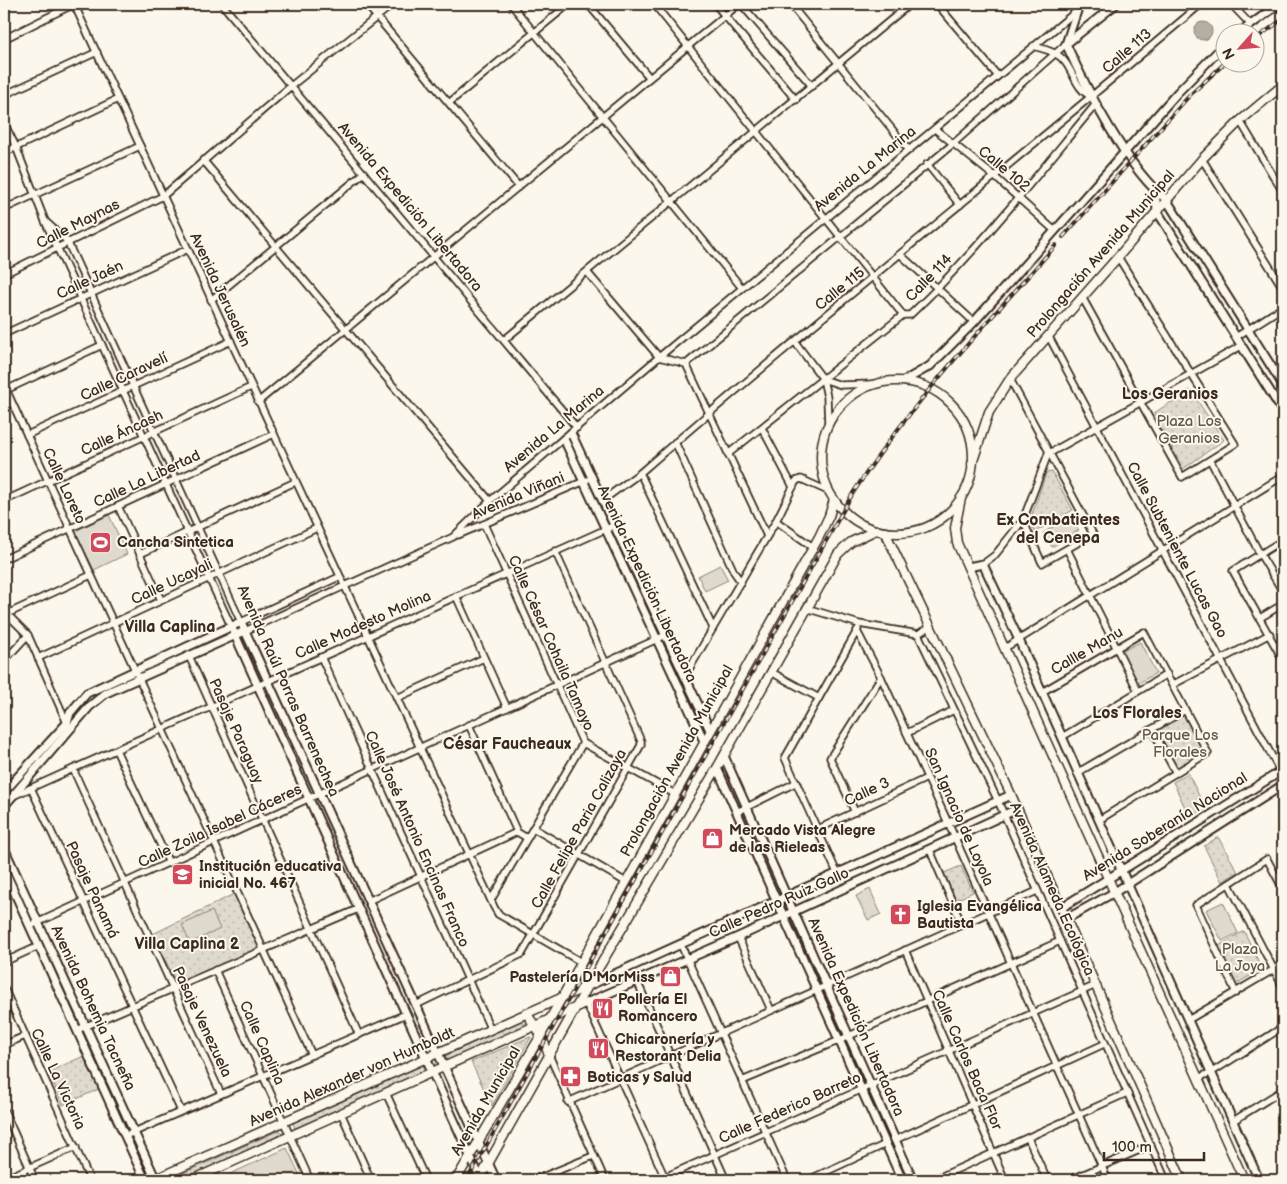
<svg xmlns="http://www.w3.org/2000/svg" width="1287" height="1184" font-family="'Balsamiq Sans',sans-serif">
<defs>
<pattern id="grass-dots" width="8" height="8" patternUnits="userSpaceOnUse" patternTransform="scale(1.25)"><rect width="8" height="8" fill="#dfd9ce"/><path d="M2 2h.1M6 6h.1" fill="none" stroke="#c0bab0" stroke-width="1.8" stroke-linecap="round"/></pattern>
</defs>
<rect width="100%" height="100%" fill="#fbf7ec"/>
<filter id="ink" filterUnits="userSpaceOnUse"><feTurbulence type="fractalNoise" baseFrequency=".02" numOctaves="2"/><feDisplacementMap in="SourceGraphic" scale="10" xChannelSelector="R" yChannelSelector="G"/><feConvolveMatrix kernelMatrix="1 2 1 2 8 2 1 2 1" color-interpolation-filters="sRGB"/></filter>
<g filter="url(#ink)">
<g fill="url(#grass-dots)" stroke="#8d8276">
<path d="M1190,390L1224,440L1183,469L1154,413Z"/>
<path d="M1052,472L1073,510L1035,532L1030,520L1046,473Z"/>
<path d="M1180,716H1184L1203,751L1202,755L1175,770L1156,732Z"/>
<path d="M1188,773L1205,808L1190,818L1173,782Z"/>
<path d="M1218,837L1238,872L1222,882L1204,846Z"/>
<path d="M961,866L973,892L956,900L944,873Z"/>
<path d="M236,893L261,947L177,985L153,934Z"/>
<path d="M1244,931L1262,969L1236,984L1217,947Z"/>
<path d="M523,1019L526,1026L447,1062L445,1056Z"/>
<path d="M530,1037H531L492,1106L471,1062Z"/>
<path d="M84,1056L99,1089L63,1105L48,1072Z"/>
<path d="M423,1065L426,1071L296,1131L293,1123Z"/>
<path d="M280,1130L283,1136L182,1180H168Z"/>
</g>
<g fill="#dfd9ce" stroke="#8d8276">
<path d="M109,515L127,554L94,570L75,531Z"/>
<path d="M1070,516L1079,530L1052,547L1043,533Z"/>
<path d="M720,565L728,580L705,591L698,576Z"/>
<path d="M1140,642L1156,673L1137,684L1120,652Z"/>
<path d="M870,889L881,914L868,920L856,896Z"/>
<path d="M1223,902L1238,933L1222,941L1206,910Z"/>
<path d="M212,911L220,929L190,943L182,925Z"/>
<path d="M287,1148L302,1180H220L219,1179Z"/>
</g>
<circle fill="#b6aea2" stroke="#85796d" cx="1203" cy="31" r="9"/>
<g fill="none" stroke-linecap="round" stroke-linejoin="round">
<defs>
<g id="minor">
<path d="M74,4L494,907L498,914L581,962"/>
<path d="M222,4L577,428"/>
<path d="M366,4L519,187"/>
<path d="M511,4L742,288"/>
<path d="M588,4L649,77"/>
<path d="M654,4L903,315"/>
<path d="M715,4L796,100"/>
<path d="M741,4L812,86"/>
<path d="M790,4L909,150"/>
<path d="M937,4L997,75"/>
<path d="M1231,4L1251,25"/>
<path d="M77,10L83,4"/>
<path d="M4,39L74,4"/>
<path d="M1033,46C1040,48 1050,50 1056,54C1073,63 1073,89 1092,97"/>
<path d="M1277,89L1283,99"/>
<path d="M4,95L97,52"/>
<path d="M450,102L569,4"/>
<path d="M1240,121L1283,192"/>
<path d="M4,123L16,147L45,221L231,626"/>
<path d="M935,129L995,177L1055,231"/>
<path d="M4,153L118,99"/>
<path d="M1202,159L1283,288"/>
<path d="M203,160L490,501"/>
<path d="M927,164L960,205"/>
<path d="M4,209L140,146"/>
<path d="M45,221L67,241L241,622L339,577"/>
<path d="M901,255L974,322"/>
<path d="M587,272L659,357L686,364L767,536"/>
<path d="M4,274L163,196L291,86L393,4"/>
<path d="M1082,297L1182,477L1235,444L1118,257"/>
<path d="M211,300L364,173"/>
<path d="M4,334L188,249"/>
<path d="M1048,335L1283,777"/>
<path d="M1236,337L1283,307"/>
<path d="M504,340L910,4"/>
<path d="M795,342L823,379L827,397L828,424"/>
<path d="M686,364L954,143L1066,44"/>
<path d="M823,379L841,385L873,384"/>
<path d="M1010,379L1093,534L1042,563L1023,520"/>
<path d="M4,385L312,1055"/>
<path d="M6,390L102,345"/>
<path d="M258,402L739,4"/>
<path d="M762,428L793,487"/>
<path d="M27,435L231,341"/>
<path d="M675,442L734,572L741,582"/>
<path d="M728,454L903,315H910C978,251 1036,176 1096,104"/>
<path d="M1048,454L1241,346"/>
<path d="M1210,460L1260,554L1283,592"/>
<path d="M640,473L713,628"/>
<path d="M603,500L640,473C823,313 1016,162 1201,4"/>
<path d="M4,501L251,387"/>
<path d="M118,506L161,600"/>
<path d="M776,521L813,547"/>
<path d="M484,524L583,743"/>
<path d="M458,535L587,480"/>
<path d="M1283,540L1233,571L1283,660"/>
<path d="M1067,549L1138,691"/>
<path d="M140,554L295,482"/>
<path d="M4,559L274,434"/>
<path d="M983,564L995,555L1023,520L1048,454"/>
<path d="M456,596L507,708"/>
<path d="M806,608L859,624L918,634L998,801L1166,1180"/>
<path d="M4,611L28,635L67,723"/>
<path d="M7,614L91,575"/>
<path d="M1260,618L1283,604"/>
<path d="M245,631L453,537L490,501L659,357L1085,4"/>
<path d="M857,631L881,677L955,838L1108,1180"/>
<path d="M918,634L931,626"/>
<path d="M1005,648L1283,476"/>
<path d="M189,656L359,1035"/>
<path d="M321,657L491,1030"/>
<path d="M38,658L317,528"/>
<path d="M4,661L28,635"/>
<path d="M771,672L819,698"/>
<path d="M685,676L776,521L796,481L801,479L830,492"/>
<path d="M1172,685L1270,634"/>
<path d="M1042,692L1144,632L1208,753L1099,820"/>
<path d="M397,698L484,658"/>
<path d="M469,725L517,832L527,838"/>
<path d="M1152,729L1176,773"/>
<path d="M907,733L954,710"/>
<path d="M1062,737L1167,674"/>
<path d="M583,743L675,794"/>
<path d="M116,750L169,863"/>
<path d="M73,769L221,1094"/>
<path d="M1077,773L1185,710"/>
<path d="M31,788L181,1111"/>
<path d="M13,796L615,525"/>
<path d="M737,812L797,782"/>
<path d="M855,812L830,758L881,677"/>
<path d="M533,828L626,882"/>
<path d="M818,829L927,778"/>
<path d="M930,850L962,925"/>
<path d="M838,875L785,758L858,629"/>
<path d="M1229,884L1283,987"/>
<path d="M491,900L583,743"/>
<path d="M368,901L517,832"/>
<path d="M30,926L666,635"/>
<path d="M738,937L771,1010"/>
<path d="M681,945L787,1180"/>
<path d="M905,950L1005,1180"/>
<path d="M4,962L39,946"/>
<path d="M215,970L310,1180"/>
<path d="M637,981L726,1180"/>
<path d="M4,988L90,1180"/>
<path d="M1236,993L1196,905L1267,859L1283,889"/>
<path d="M586,1003L666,1180"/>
<path d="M416,1005L522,954L641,745V741L555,551"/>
<path d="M1188,1020L1283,964"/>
<path d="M77,1030L358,909"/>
<path d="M4,1045L25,1036"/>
<path d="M549,1055L605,1180"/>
<path d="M1198,1078L1212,1072L1283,1027"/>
<path d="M742,1081L840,1040L1060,941"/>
<path d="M386,1093L426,1180"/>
<path d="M1279,1093L1283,1102"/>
<path d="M568,1102L1037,891"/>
<path d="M4,1110L35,1180"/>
<path d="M341,1113L371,1180"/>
<path d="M1233,1121L1283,1090"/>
<path d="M125,1136L406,1014"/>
<path d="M1028,1138L1047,1180"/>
<path d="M895,1140L1104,1044"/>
<path d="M209,1173L213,1180"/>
<path d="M4,1179L76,1147"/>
<path d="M535,1180L593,1156"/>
<path d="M658,1180L1096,985"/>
<path d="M808,1180L886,1144"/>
<path d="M933,1180L1127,1093"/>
<path d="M1070,1180L1151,1145"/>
</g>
<g id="tertiary">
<path d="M1074,4L1077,11L1066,44C1086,88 1129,172 1166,199L1283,385"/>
<path d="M1241,32L1279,4"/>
<path d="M1066,44L1116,4"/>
<path d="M1155,191L1157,211L1283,412"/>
<path d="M904,381L930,366L974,322L1178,92L1224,45"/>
<path d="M571,433L710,730"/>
<path d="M564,439L704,741"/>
<path d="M968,567L983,564L1019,640L1259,1180"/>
<path d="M231,626L481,1180"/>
<path d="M724,756L913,1180"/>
<path d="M717,768L902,1180"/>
<path d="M4,792L67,723L70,713L87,693L241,622L496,1180"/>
<path d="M4,806L90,706L106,693L245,631"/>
<path d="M4,848L156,1180"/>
<path d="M4,869L145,1180"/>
<path d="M1061,908L1283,770"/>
<path d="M1066,919L1115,892L1283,785"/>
<path d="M588,986L1011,795"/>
<path d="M577,1007L738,937L1017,809"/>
</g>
<g id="secondary">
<circle cx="897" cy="457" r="76"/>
<path d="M972,464L989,412L1010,379L1118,257L1202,159L1240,121L1283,85"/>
<path d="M961,498L955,528L957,543L1244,1180"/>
<path d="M885,532L1009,790L1182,1180"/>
<path d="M527,1014L541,1035L549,1055"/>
<path d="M153,1180L588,986"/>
<path d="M192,1180L577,1007"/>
<path d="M456,1180L541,1035L819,537L829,516L834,500"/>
<path d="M479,1180L588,986L717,768L838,554L851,542L876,530"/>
</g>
</defs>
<use href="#minor" stroke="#3b2a1e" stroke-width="9"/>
<use href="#tertiary" stroke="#3b2a1e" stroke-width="11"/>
<use href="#secondary" stroke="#3b2a1e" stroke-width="11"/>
<use href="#minor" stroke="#fbf7ec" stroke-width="5.5"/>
<use href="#tertiary" stroke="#fbf7ec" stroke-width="7"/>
<use href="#secondary" stroke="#fbf7ec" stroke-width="8"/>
<defs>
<g id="rail">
<path d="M1254,40L1283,19"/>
<path d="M1063,237L1190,95L1226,62"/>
<path d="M467,1180L853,493C911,403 985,325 1056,245"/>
</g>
</defs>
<use href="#rail" stroke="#3b2a1e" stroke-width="4"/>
<use href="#rail" stroke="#fbf7ec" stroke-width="2" stroke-dasharray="5.5" stroke-linecap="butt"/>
</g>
</g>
<defs>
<symbol id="stadium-square" viewBox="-11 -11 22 22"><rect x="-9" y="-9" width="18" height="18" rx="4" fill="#d1495b" stroke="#fbf7ec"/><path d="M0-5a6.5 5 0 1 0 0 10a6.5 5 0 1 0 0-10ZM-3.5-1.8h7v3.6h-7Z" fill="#fff"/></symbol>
<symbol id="shop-square" viewBox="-11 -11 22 22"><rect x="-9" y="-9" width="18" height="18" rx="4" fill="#d1495b" stroke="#fbf7ec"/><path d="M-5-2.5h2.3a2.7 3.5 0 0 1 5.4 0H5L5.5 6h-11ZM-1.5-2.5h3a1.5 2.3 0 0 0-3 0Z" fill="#fff"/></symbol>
<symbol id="school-square" viewBox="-11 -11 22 22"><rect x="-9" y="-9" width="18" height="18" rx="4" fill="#d1495b" stroke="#fbf7ec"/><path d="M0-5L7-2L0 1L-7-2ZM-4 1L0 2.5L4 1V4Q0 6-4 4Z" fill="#fff"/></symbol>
<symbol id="church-square" viewBox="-11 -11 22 22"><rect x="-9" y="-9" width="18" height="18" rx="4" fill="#d1495b" stroke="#fbf7ec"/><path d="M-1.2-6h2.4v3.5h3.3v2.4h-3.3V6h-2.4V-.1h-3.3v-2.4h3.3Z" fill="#fff"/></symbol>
<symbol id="restaurant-square" viewBox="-11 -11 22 22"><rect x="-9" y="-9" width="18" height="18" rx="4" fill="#d1495b" stroke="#fbf7ec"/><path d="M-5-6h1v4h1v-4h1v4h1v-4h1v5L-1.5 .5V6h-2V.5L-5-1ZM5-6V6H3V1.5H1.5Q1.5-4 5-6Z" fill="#fff"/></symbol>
<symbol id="pharmacy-square" viewBox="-11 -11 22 22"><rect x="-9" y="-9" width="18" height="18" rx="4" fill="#d1495b" stroke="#fbf7ec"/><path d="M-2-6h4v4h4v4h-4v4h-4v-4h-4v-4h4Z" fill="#fff"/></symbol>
</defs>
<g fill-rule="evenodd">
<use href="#stadium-square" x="88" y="530" width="25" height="25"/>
<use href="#shop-square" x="700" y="826" width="25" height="25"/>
<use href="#school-square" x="170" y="862" width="25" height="25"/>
<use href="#church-square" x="888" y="902" width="25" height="25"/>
<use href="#shop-square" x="658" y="964" width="25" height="25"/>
<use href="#restaurant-square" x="590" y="996" width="25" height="25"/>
<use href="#restaurant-square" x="586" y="1036" width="25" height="25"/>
<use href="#pharmacy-square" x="558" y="1064" width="25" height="25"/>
</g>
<g text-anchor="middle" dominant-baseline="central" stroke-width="4" stroke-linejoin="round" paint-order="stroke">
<g font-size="15" fill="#3b2a1e" stroke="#fbf7ec">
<text transform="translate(1127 51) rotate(-41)">Calle 113</text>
<text transform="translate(865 169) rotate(-39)">Avenida La Marina</text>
<text transform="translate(1004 169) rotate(40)">Calle 102</text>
<text transform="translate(410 207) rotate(50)">Avenida Expedición Libertadora</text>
<text transform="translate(78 224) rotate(-27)">Calle Maynas</text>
<text transform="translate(1101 254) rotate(-49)">Prolongación Avenida Municipal</text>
<text transform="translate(929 278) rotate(-46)">Calle 114</text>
<text transform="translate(90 280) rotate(-25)">Calle Jaén</text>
<text transform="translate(840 289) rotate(-39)">Calle 115</text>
<text transform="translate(220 290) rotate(65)">Avenida Jerusalén</text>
<text transform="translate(124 377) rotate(-25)">Calle Caravelí</text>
<text transform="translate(554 429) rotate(-40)">Avenida La Marina</text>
<text transform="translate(122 433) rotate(-25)">Calle Áncash</text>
<text transform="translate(147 479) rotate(-25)">Calle La Libertad</text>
<text transform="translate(64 486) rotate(65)">Calle Loreto</text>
<text transform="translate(518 496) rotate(-23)">Avenida Viñani</text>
<text transform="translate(1177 550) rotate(62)">Calle Subteniente Lucas Gao</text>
<text transform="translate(172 582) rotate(-25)">Calle Ucayali</text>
<text transform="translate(647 584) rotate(65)">Avenida Expedición Libertadora</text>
<text transform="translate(363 625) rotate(-24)">Calle Modesto Molina</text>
<text transform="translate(551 643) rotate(66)">Calle César Cohaila Tamayo</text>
<text transform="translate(1087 651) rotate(-30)">Callle Manu</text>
<text transform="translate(288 691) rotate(66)">Avenida Raúl Porras Barrenechea</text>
<text transform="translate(236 731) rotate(66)">Pasaje Paraguay</text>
<text transform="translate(677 761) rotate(-61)">Prolongación Avenida Municipal</text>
<text transform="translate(867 792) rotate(-25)">Calle 3</text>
<text transform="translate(959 817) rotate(66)">San Ignacio de Loyola</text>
<text transform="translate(220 826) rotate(-25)">Calle Zoila Isabel Cáceres</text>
<text transform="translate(1165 827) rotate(-32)">Avenida Soberanía Nacional</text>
<text transform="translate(579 829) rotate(-61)">Calle Felipe Paria Calizaya</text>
<text transform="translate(417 839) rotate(66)">Calle José Antonio Encinas Franco</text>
<text transform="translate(1052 889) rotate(66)">Avenida Alameda Ecológica</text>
<text transform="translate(92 890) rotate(65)">Pasaje Panamá</text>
<text transform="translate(779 903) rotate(-24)">Calle Pedro Ruiz Gallo</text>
<text transform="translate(93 1008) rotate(65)">Avenida Bohemia Tacneña</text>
<text transform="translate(856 1017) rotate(66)">Avenida Expedición Libertadora</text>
<text transform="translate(202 1022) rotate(65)">Pasaje Venezuela</text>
<text transform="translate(262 1043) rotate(66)">Calle Caplina</text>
<text transform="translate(967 1060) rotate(66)">Calle Carlos Baca Flor</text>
<text transform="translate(352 1077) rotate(-24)">Avenida Alexander von Humboldt</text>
<text transform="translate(58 1079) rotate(65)">Calle La Victoria</text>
<text transform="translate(486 1101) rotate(-60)">Avenida Municipal</text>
<text transform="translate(790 1108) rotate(-24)">Calle Federico Barreto</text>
</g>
<g font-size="15" fill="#64564a" stroke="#fbf7ec">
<text x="1189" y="421">Plaza Los<tspan x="1189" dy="17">Geranios</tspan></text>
<text x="1180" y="735">Parque Los<tspan x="1180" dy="17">Florales</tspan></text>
<text x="1240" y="949">Plaza<tspan x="1240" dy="17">La Joya</tspan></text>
</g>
<g font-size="15" font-weight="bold" fill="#3b2a1e" stroke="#fbf7ec" text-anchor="start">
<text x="117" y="542">Cancha Sintetica</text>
<text x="729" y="830">Mercado Vista Alegre<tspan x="729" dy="17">de las Rieleas</tspan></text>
<text x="199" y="866">Institución educativa<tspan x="199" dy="17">inicial No. 467</tspan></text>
<text x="917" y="906">Iglesia Evangélica<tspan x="917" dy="17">Bautista</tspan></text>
<text x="655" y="977" text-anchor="end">Pastelería D'MorMiss</text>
<text x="618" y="999">Pollería El<tspan x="618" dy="17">Romancero</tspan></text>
<text x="615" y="1039">Chicaronería y<tspan x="615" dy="17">Restorant Delia</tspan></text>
<text x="587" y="1077">Boticas y Salud</text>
</g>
<g font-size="16" font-weight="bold" fill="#3b2a1e" stroke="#fbf7ec">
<text x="1170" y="394">Los Geranios</text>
<text x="1058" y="520">Ex Combatientes<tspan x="1058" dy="18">del Cenepa</tspan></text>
<text x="170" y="627">Villa Caplina</text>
<text x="1137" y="713">Los Florales</text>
<text x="507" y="744">César Faucheaux</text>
<text x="187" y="944">Villa Caplina 2</text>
</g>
</g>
<rect width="1287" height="1184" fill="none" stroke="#fbf7ec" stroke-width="20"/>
<rect x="10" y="10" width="1267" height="1164" fill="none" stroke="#3b2a1e" stroke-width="2" filter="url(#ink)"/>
<g transform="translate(1240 48) rotate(243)"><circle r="24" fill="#fbf7ec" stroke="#aea59a"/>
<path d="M0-4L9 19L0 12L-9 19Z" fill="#d1495b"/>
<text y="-8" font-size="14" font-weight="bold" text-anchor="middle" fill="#3b2a1e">N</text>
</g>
<path d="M1104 1152v8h100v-8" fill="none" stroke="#3b2a1e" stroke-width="2.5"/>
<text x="1112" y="1152" font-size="15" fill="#3b2a1e" stroke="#fbf7ec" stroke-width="4" paint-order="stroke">100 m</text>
</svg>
